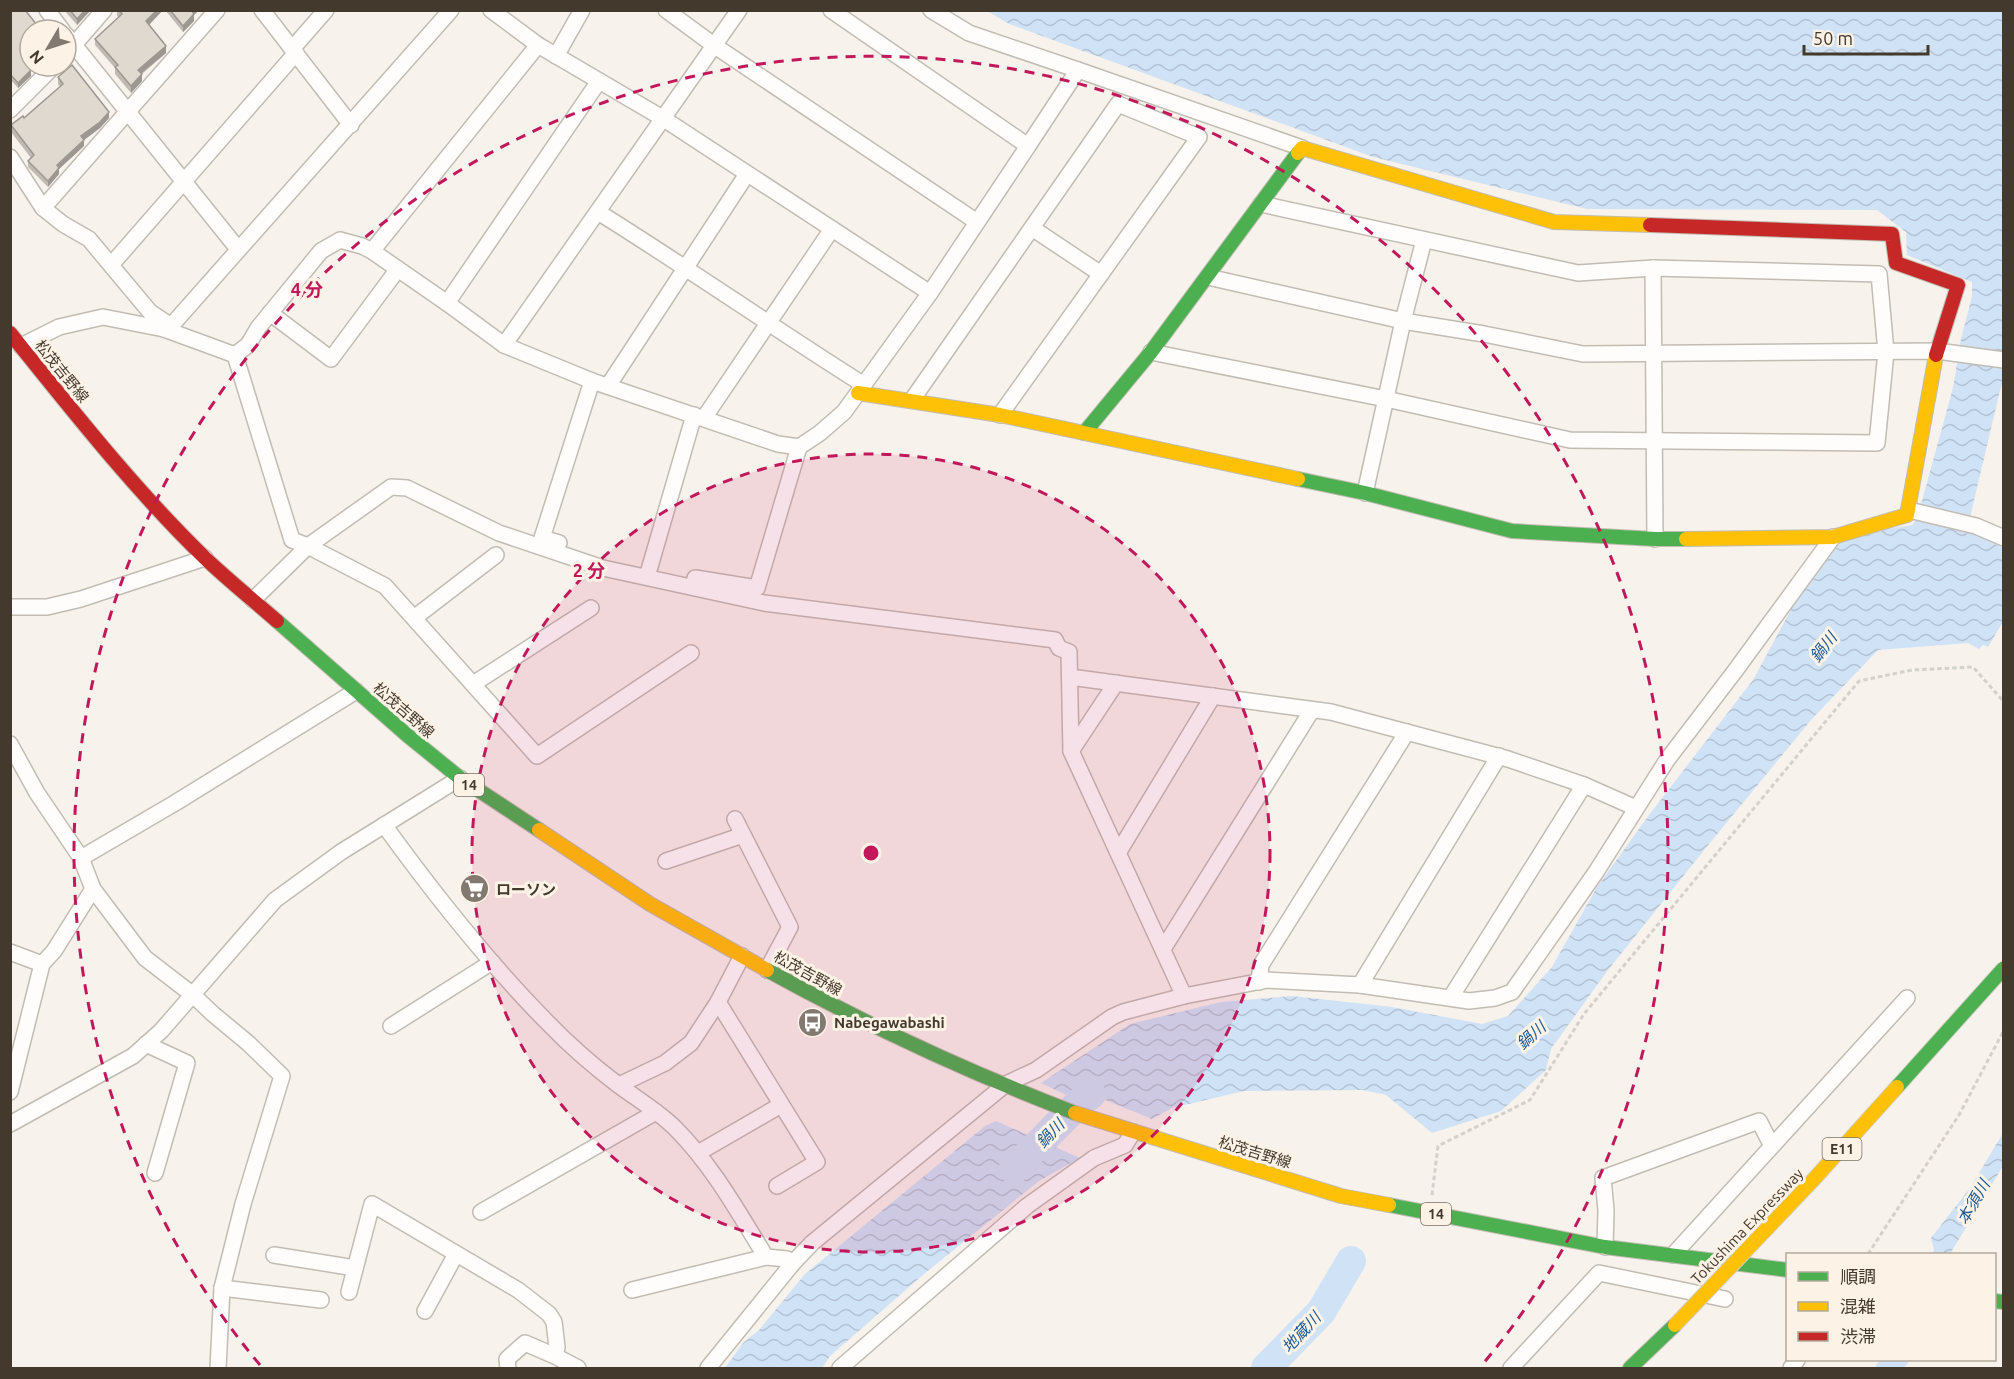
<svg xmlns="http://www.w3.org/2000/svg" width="2014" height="1379" font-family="Ubuntu,'Noto Sans JP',sans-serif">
<defs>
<pattern id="water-waves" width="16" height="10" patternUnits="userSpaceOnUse" patternTransform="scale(1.5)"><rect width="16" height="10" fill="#d0e2f6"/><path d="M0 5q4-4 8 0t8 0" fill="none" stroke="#b4c3d3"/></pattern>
</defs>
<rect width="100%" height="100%" fill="#f7f2eb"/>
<g fill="url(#water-waves)">
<path d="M987,11H2003V381L1999,395L1967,530L2003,548V622L1988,647L1983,645L1979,649L1968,643L1878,650L1811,720L1705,849L1608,970L1551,1049L1546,1070L1501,1111L1432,1133L1386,1095L1363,1090L1244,1091L1172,1108L1152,1119L1105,1100L1093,1108L1041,1083L1130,1024L1221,1002L1292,996L1392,1007L1482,1024L1508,1016L1552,967L1597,887L1649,815L1753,680L1794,604L1845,536L1912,525L1917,519L1953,388L1961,339L1972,296V282L1907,255L1906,232L1877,210L1587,209L1373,157L1009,24Z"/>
<path d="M996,1121L1080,1158L1039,1181L924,1274L830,1356L822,1368H725L743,1343L759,1330L805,1274L985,1126Z"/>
<path d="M2003,1133V1166L1950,1254H1932L1934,1250L1931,1238L1970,1188Z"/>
<path d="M1880,1360H1910L1904,1368H1874Z"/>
</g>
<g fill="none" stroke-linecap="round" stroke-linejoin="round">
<g stroke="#d0e2f6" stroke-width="30">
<path d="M1014,1169L1079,1103L1091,1094"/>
<path d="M1266,1368L1321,1312L1351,1261"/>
</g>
<defs>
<g id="street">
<path d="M47,10L62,30"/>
<path d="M262,10L351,125"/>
<path d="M491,10L538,45L664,119L930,293"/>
<path d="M666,10L715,46L977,222"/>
<path d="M931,10L969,33L1078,70"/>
<path d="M66,35L238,249"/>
<path d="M292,49L326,10"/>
<path d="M66,54L104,10"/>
<path d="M556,56L582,10"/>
<path d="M10,110L54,66"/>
<path d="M1028,146L1078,70L1302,148"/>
<path d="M10,157L43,208L63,224L89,239L150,312L171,326"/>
<path d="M43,208L217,10"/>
<path d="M598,212C688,268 775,329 864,385"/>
<path d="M1032,228L1101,274"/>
<path d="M372,251L538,45"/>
<path d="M111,265L296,53"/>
<path d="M1653,268L1655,539"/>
<path d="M1208,277L1403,321L1484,334L1583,354L1937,351L2004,360"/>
<path d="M447,303L599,81"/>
<path d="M270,313L331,359L398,269"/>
<path d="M164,329L171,326L451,10"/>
<path d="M504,345L739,10"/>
<path d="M21,346L59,327L103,317L164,329L235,355L248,345L258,328L321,251L340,240L362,246L372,251L447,303L504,345L592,381L778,444L799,447L820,433L844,412L930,293L1028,146L831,10"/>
<path d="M1151,352L1386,399L1570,440L1877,443L1886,352L1879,274L1653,268L1578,273L1261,204"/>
<path d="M235,355L292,540L308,546L385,586L537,756L691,653"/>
<path d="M608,386L747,174"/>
<path d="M912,400L1118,104L1199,137L1000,415"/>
<path d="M704,418L832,229"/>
<path d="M1365,493L1403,321L1424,240"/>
<path d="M1909,510L1976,526L2004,538"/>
<path d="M559,543L542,538L592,381"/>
<path d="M649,570L694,415"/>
<path d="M695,578L757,588L799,447"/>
<path d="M253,600L308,546L391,487L407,488L499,533L603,568L764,603L1055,640L1059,648L1069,652L1071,751L1184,996"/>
<path d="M10,607H47L81,599L205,558"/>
<path d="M414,618L496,555"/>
<path d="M1070,677L1331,712L1508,759L1584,785L1636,808"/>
<path d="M473,684L591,608"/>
<path d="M10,744L37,793L81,858L93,889L145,958L193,995L213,1014L248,1043L282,1076L243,1204L222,1288L218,1368"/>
<path d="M1071,751L1116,683"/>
<path d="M735,819L790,927L767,970"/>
<path d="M384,825C434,894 487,961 546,1021C568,1044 592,1065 617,1084C637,1099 658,1111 675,1128C713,1166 738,1212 766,1257L787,1259L793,1263"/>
<path d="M1118,853L1213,696"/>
<path d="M81,858L175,803L356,691"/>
<path d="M666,861L743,835"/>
<path d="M1163,949L1312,710"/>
<path d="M10,952L42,964"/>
<path d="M1259,982L1261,965L1407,732"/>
<path d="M1360,985L1499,756"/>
<path d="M1451,997L1584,785"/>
<path d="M718,1002L817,1162L777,1186"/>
<path d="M391,1026L492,962"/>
<path d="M146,1044L187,1063L155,1173"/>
<path d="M619,1085L665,1063L691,1043L718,1002L742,956"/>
<path d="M10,1092L42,964L54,951L93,889"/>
<path d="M10,1124L133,1056L161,1031L275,900L341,852L460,778"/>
<path d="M698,1153L781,1105"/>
<path d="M481,1212L656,1112"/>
<path d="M1605,1247L1606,1210L1603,1178L1759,1121L1772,1146"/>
<path d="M274,1255L355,1268"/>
<path d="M1673,1255L1907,998"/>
<path d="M222,1288L321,1300"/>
<path d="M632,1290L766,1257"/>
<path d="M349,1292L372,1204L518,1290L549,1314L554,1322L557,1347L555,1356"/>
<path d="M425,1311L456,1254"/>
<path d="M508,1368L507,1359L525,1343L555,1356L578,1368"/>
<path d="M708,1368L793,1263L812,1243L1006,1084L1036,1070L1112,1017L1123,1012L1184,996L1267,980L1360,985L1469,1001L1495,998L1512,992L1596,872L1667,760L1735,671L1833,537"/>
<path d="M840,1368L1027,1206L1094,1158L1125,1145L1133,1132"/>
<path d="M1511,1368L1599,1273L1725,1299"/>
<path d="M1791,1368L1797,1360"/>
</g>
<g id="fast">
<path d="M1084,433L1151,352L1298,153"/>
<path d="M1298,479L1365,493L1512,531L1655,539H1686"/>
<path d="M277,621L407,735L460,778L539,830"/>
<path d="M767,970C865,1024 970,1073 1075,1113"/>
<path d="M1389,1205L1605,1247L1788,1270"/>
<path d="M1994,1301L2004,1302"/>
<path d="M1630,1368L1675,1325"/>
</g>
<g id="slow">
<path d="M1298,153L1302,148L1554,222L1650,225"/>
<path d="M858,393L1000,415L1298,479"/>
<path d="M1686,539L1833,537L1907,515L1936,355"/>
<path d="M539,830L650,904L767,970"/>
<path d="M1075,1113L1341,1196L1389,1205"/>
</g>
<g id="jam">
<path d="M1650,225L1892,234L1896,263L1958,285L1936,355"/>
<path d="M10,333C72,410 134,489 205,558C228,580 253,600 277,621"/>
</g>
</defs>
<use href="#street" stroke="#c2bcb3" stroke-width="18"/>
<use href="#fast" stroke="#c2bcb3" stroke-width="16"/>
<use href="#slow" stroke="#c2bcb3" stroke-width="16"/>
<use href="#jam" stroke="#c2bcb3" stroke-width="16"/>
<g stroke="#d3d1cd" stroke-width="3" stroke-dasharray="4.5 3" stroke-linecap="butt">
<path d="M1432,1195L1438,1146L1530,1100L1584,1014L1859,681L1912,670L1973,667L2004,702"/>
<path d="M1868,1254L1959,1115L2004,1030"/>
</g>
<use href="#street" stroke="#fefdfc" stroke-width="15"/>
<use href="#fast" stroke="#4caf50" stroke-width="14"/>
<use href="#slow" stroke="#ffc107" stroke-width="14"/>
<use href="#jam" stroke="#c62828" stroke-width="14"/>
<defs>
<path id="fast-bridge" d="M1897,1087L2004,968"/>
<path id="slow-bridge" d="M1675,1325L1815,1178L1897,1087"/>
</defs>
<use href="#fast-bridge" stroke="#d3cfca" stroke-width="16" stroke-linecap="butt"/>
<use href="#slow-bridge" stroke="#d3cfca" stroke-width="16" stroke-linecap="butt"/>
<use href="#fast-bridge" stroke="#4caf50" stroke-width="14"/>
<use href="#slow-bridge" stroke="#ffc107" stroke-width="14"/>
</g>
<g fill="#c0bbb2">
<path d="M10,10L30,70L31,76L18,88L10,79Z"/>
<path d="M64,10H89V12L77,25Z"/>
<path d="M117,10H163L149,25L166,53L142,74V81L131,93L115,74V68L95,45V39L119,17L117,16Z"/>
<path d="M165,10H199L194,15V21L183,32Z"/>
<path d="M58,77L109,118L100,128L84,140V146L59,169V174L48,187L28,167V161L31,158L11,132V125L24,118L60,87L58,84Z"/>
</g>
<g fill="#9c9891">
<path d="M85,10H89V12L77,25V19Z"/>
<path d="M157,10H163L146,28V21Z"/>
<path d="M192,10H199L194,15V21L183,32V26Z"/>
<path d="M166,46V53L138,76V70Z"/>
<path d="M30,65V66H35L28,72V67Z"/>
<path d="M31,70V76L18,88V83Z"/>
<path d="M142,74V81L131,93V86Z"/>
<path d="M109,112V118L100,128L84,140V146L59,169V174L48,187V181L57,165L81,136Z"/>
</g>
<g fill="#dfd9cf" stroke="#9c9891" stroke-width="1.5">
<path d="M10,10H25L41,30H30V65L28,67L31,70L18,83L10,74Z"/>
<path d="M70,10H85L77,19Z"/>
<path d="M119,10H157L146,21L166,46L138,70L142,74L131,86L115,67L118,65L95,39L122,14Z"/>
<path d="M170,10H192V11L194,14L183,26Z"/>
<path d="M72,65L109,112L100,122L81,136L84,140L57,165L59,168L48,181L28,161L34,155L11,125L23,116L24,118L63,84L58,77Z"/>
</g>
<circle cx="871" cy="853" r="399" fill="#c2185b" fill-opacity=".12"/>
<g fill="none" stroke="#c2185b" stroke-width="3" stroke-dasharray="10 8">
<circle cx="871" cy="853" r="399"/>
<path d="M260 1365A797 797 0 1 1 1482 1365"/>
</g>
<defs>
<symbol id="supermarket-disc" viewBox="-11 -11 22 22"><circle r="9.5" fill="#827a70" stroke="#fcf3e6"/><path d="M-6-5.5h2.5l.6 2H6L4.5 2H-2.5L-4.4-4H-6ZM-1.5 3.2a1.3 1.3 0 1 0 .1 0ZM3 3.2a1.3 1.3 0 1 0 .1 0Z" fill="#fff"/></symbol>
<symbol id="bus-disc" viewBox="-11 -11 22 22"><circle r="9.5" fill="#827a70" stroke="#fcf3e6"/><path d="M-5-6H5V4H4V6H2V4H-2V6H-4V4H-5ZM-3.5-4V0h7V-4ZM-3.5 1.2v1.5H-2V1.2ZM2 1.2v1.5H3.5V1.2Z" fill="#fff"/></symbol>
</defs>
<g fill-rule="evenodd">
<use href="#supermarket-disc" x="458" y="872" width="33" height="33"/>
<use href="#bus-disc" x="796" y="1006" width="33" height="33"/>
</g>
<g text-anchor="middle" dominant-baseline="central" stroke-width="6" stroke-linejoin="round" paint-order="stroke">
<g fill="#fcf3e6" stroke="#7a7264" stroke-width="1.5">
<rect x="454" y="774" width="30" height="22" rx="4.5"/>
<rect x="1822.5" y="1138" width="39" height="22" rx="4.5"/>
<rect x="1421" y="1203" width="30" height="22" rx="4.5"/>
</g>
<g font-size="14" font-weight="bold" fill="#433a2d">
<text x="469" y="785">14</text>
<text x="1842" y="1149">E11</text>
<text x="1436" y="1214">14</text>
</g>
<g font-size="15" fill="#433a2d" stroke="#fcf3e6">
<text transform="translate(62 371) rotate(51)">松茂吉野線</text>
<text transform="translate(404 710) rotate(41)">松茂吉野線</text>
<text transform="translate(808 973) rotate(29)">松茂吉野線</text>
<text transform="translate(1255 1152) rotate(17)">松茂吉野線</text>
<text transform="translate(1747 1226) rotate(-46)">Tokushima Expressway</text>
</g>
<g font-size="15" font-weight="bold" fill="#433a2d" stroke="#fcf3e6" text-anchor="start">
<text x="496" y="889">ローソン</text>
<text x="834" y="1022">Nabegawabashi</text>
</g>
<g font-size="16" font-style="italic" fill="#1c5895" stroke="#fcf3e6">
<text transform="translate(1823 647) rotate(-52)">鍋川</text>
<text transform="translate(1531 1035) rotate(-42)">鍋川</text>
<text transform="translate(1050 1133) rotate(-46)">鍋川</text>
<text transform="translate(1973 1202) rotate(-60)">本須川</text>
<text transform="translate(1301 1332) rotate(-47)">地蔵川</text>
</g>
</g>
<circle cx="871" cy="853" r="9" fill="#c2185b" stroke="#fcf3e6" stroke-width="3"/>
<g font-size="18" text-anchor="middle" font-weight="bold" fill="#c2185b" stroke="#fcf3e6" stroke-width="6" stroke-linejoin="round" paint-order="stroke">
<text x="307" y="296">4 分</text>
<text x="589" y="577">2 分</text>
</g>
<rect width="2014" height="1379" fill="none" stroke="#433a2d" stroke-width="24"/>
<rect x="1786" y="1253" width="210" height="108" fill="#fcf3e6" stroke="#b2a99c" stroke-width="1.5"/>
<rect x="1798" y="1272" width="30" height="9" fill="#4caf50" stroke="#b2a99c" stroke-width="1.5"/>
<text x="1840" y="1283" font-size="18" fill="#433a2d">順調</text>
<rect x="1798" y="1302" width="30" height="9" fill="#ffc107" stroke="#b2a99c" stroke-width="1.5"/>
<text x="1840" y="1313" font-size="18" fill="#433a2d">混雑</text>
<rect x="1798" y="1332" width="30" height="9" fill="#c62828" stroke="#b2a99c" stroke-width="1.5"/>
<text x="1840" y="1343" font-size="18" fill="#433a2d">渋滞</text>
<g transform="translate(48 48) rotate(231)"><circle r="28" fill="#fcf3e6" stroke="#b2a99c" stroke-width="1.5"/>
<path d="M0-4.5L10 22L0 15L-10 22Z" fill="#827a70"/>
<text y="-9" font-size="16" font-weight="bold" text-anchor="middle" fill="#433a2d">N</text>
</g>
<path d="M1804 45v9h124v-9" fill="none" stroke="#433a2d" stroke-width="3"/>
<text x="1813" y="45" font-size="18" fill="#433a2d" stroke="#fcf3e6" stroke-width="4.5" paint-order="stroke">50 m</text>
</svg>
